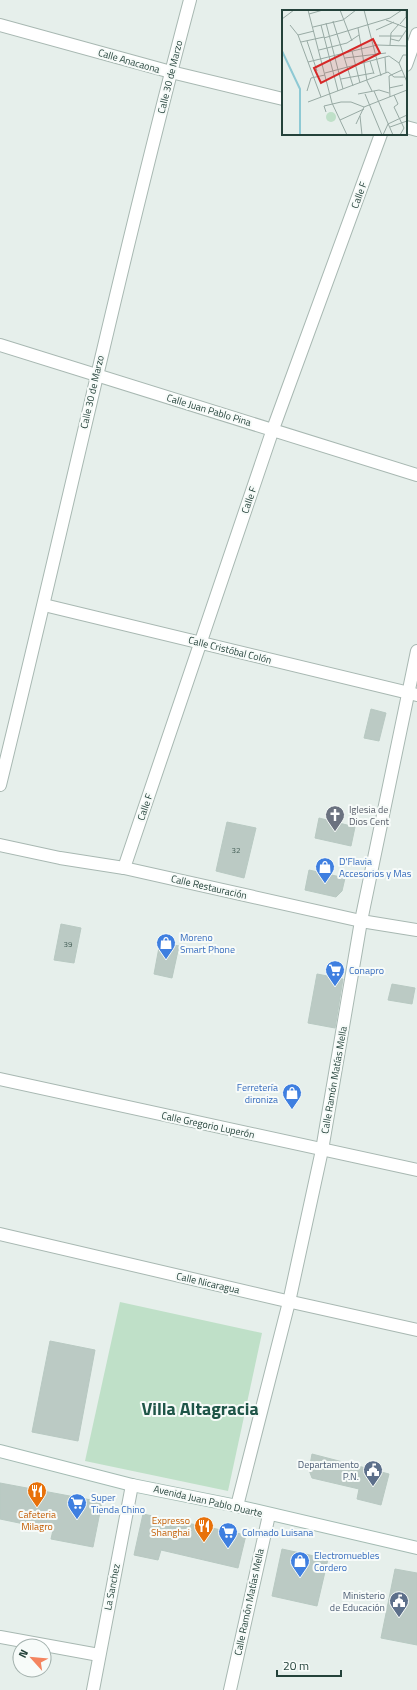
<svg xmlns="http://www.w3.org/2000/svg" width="417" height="1690" font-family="'Titillium Web',sans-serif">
<rect width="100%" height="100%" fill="#e6efeb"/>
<path fill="#bfe0c8" d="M120,1302L262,1333L228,1491L85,1461Z"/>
<g fill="#bbcac4" stroke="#b8c9c2">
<path d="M371,709L386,713L379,741L364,738Z"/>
<path d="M319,818L355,827L351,846L315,838Z"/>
<path d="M227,822L256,828L244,878L216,871Z"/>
<path d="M309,870L345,878L342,891L336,897L305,890Z"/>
<path d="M61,924L81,928L74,963L54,960Z"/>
<path d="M160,942L179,946L172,978L154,974Z"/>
<path d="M317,974L343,979L335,1028L308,1023Z"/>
<path d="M392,984L415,988L412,1004L388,1000Z"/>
<path d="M50,1341L95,1350L78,1441L32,1432Z"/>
<path d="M312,1454L389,1474L381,1505L357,1499L359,1489L312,1478L309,1470Z"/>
<path d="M0,1483L102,1502L93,1547L51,1539L53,1530L0,1519Z"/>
<path d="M143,1514L246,1535L238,1568L161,1550L158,1560L134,1555Z"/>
<path d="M282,1549L328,1559L317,1606L272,1596Z"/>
<path d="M395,1569L417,1573V1645L381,1638Z"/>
</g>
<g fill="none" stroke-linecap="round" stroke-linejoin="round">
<defs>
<g id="street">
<path d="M0,25L171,72L283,99"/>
<path d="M406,65L417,34"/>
<path d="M406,127L417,130"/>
<path d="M0,345L417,475"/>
<path d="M44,605L417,695"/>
<path d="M0,785C64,524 121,260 190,0"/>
<path d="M0,845L60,858L124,868L361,921L417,930"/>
<path d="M124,868L273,429L381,134"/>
<path d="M0,1079L417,1170"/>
<path d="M0,1234L278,1299L417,1330"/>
<path d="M237,1506L289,1302L322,1150L361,921L417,651"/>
<path d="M0,1637L99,1655"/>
<path d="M93,1690L132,1485"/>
<path d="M230,1690L269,1515"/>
</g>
<path id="secondary" d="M0,1451L132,1485L237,1506L417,1548"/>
</defs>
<use href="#street" stroke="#a8b8b2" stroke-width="14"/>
<use href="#secondary" stroke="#a4bbb3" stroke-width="14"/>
<use href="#street" stroke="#fff" stroke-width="12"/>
<use href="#secondary" stroke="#fff" stroke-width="12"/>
</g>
<defs>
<symbol id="church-pin" viewBox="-11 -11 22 30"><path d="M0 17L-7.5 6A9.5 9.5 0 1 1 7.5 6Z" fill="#6b7280" stroke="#f7fbf9"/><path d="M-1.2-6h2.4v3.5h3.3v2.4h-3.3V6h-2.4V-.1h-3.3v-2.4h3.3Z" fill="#fff"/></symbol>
<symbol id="shop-pin" viewBox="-11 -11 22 30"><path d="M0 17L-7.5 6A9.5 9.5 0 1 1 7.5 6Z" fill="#3f7fe0" stroke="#f7fbf9"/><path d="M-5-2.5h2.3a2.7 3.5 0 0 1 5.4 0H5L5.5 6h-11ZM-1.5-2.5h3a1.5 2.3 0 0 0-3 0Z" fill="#fff"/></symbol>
<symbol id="supermarket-pin" viewBox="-11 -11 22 30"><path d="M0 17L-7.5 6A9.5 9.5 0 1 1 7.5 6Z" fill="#3f7fe0" stroke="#f7fbf9"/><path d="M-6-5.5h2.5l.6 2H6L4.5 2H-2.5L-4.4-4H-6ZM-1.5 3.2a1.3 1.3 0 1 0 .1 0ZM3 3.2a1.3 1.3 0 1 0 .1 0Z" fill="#fff"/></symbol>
<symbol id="civic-pin" viewBox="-11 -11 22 30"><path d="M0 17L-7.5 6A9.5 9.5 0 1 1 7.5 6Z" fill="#5c6f8a" stroke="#f7fbf9"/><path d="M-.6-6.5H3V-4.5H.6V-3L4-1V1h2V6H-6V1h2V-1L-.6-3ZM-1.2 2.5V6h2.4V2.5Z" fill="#fff"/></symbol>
<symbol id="restaurant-pin" viewBox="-11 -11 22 30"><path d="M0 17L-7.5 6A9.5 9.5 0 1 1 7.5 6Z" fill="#e8710a" stroke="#f7fbf9"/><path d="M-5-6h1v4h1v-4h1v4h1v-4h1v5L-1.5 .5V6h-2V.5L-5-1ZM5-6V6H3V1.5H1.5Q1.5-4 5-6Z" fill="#fff"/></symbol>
</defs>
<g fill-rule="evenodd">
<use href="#church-pin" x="324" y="804" width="22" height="30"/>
<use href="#shop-pin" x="314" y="856" width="22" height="30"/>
<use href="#shop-pin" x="155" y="932" width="22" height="30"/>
<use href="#supermarket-pin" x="324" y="959" width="22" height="30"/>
<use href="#shop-pin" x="281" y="1082" width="22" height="30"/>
<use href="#civic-pin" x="362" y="1459" width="22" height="30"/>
<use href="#restaurant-pin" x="26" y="1480" width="22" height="30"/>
<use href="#supermarket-pin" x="66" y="1492" width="22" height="30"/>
<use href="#restaurant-pin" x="193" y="1515" width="22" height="30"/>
<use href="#supermarket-pin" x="217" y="1521" width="22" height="30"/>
<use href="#shop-pin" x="289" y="1550" width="22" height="30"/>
<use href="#civic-pin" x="388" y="1590" width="22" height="30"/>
</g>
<g text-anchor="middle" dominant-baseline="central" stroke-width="4" stroke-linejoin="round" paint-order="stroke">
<g font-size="8" fill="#4a645c">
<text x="236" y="850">32</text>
<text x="68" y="944">39</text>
</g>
<g font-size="10" fill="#24423a" stroke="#f7fbf9">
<text transform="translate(129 61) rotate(16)">Calle Anacaona</text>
<text transform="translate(170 77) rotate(-76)">Calle 30 de Marzo</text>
<text transform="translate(359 195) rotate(-70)">Calle F</text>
<text transform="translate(92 392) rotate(-77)">Calle 30 de Marzo</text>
<text transform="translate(209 410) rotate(17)">Calle Juan Pablo Pina</text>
<text transform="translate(249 500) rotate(-71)">Calle F</text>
<text transform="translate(230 650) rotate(14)">Calle Cristóbal Colón</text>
<text transform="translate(145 807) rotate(-71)">Calle F</text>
<text transform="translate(209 887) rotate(13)">Calle Restauración</text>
<text transform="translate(334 1080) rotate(-80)">Calle Ramón Matías Mella</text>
<text transform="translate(208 1125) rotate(12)">Calle Gregorio Luperón</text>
<text transform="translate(208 1283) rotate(13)">Calle Nicaragua</text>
<text transform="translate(208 1501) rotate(13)">Avenida Juan Pablo Duarte</text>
<text transform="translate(112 1587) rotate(-79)">La Sanchez</text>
<text transform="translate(249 1602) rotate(-78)">Calle Ramón Matías Mella</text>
</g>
<g font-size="10" fill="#5b616d" stroke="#f7fbf9" text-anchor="start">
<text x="349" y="809">Iglesia de<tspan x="349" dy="12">Dios Cent</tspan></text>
</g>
<g font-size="10" fill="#366cbe" stroke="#f7fbf9" text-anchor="start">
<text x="339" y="861">D'Flavia<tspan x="339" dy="12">Accesorios y Mas</tspan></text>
<text x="180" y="937">Moreno<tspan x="180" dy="12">Smart Phone</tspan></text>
<text x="349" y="970">Conapro</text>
<text x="278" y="1087" text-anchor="end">Ferretería<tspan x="278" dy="12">dironiza</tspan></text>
<text x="91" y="1497">Super<tspan x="91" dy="12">Tienda Chino</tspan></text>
<text x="242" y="1532">Colmado Luisana</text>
<text x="314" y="1555">Electromuebles<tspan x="314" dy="12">Cordero</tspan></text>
</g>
<g font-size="10" fill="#4e5e75" stroke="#f7fbf9" text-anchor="end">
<text x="359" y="1464">Departamento<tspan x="359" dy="12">P.N.</tspan></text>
<text x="385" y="1595">Ministerio<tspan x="385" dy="12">de Educación</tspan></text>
</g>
<g font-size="10" fill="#c56008" stroke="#f7fbf9">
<text x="37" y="1514">Cafeteria<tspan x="37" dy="12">Milagro</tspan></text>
<text x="190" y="1520" text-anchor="end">Expresso<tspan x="190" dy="12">Shanghai</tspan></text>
</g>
<g font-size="18" font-weight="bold" fill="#1f5548" stroke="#f7fbf9">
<text x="200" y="1408">Villa Altagracia</text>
</g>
</g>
<g transform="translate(282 10)">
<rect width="125" height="125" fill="#e6efeb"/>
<path d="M44 107a5 5 0 1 1 10 0a5 5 0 1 1-10 0Z" fill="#bfe0c8"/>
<path fill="none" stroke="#8ec9d4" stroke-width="2" d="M0,41L18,79V125"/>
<path fill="none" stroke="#98aaa4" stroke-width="1" d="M26,0L50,93L65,125M58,0L70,31M82,0L99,66M27,4L41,0M0,9L12,0M104,10L125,18M51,11L71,76M44,13L61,79M118,14L124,7V0M8,15L16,25L39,87M39,15L56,81M31,17L61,10L74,0M76,18L85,71L90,81M94,20L112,12M16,25L32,21M97,26H120M42,28L108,8L120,0M109,29L117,31L125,19M25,31L35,61M19,32L42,27M108,35L109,23L117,14M37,40L65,33L77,25M70,41L78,73M103,47L104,63M63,48L104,43M88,51L92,64M26,52L95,35L125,36M117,53L121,45H125M43,63L107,46L117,53L125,72M59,69L91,63M107,78L121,75M25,81L29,68L43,65M92,81L111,125M76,84L97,80L107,83M83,84L100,125M112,85L116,94L112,97L122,118L118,125M108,87L107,66L120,60M26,92L106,62L112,67H123M82,97L125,80M44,102L42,96L59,92H69L82,97M78,106L80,125M58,110L82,99M74,114L82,97M108,117L125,111M101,125L106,114L125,105"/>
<path fill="#d62828" fill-opacity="0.15" stroke="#d62828" stroke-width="2" d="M91,29L98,43L39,73L32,58Z"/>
<rect width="125" height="125" fill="none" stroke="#24423a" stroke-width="2"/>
</g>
<g transform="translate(32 1658) rotate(297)"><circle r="19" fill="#f7fbf9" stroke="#a3b1ad"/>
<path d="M0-3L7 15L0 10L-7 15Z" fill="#f4845f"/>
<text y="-6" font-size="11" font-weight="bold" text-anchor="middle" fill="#24423a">N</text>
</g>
<path d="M277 1670v6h64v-6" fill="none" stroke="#24423a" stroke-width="2"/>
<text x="283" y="1670" font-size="12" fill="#24423a" stroke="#f7fbf9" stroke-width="3" paint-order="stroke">20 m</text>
</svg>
